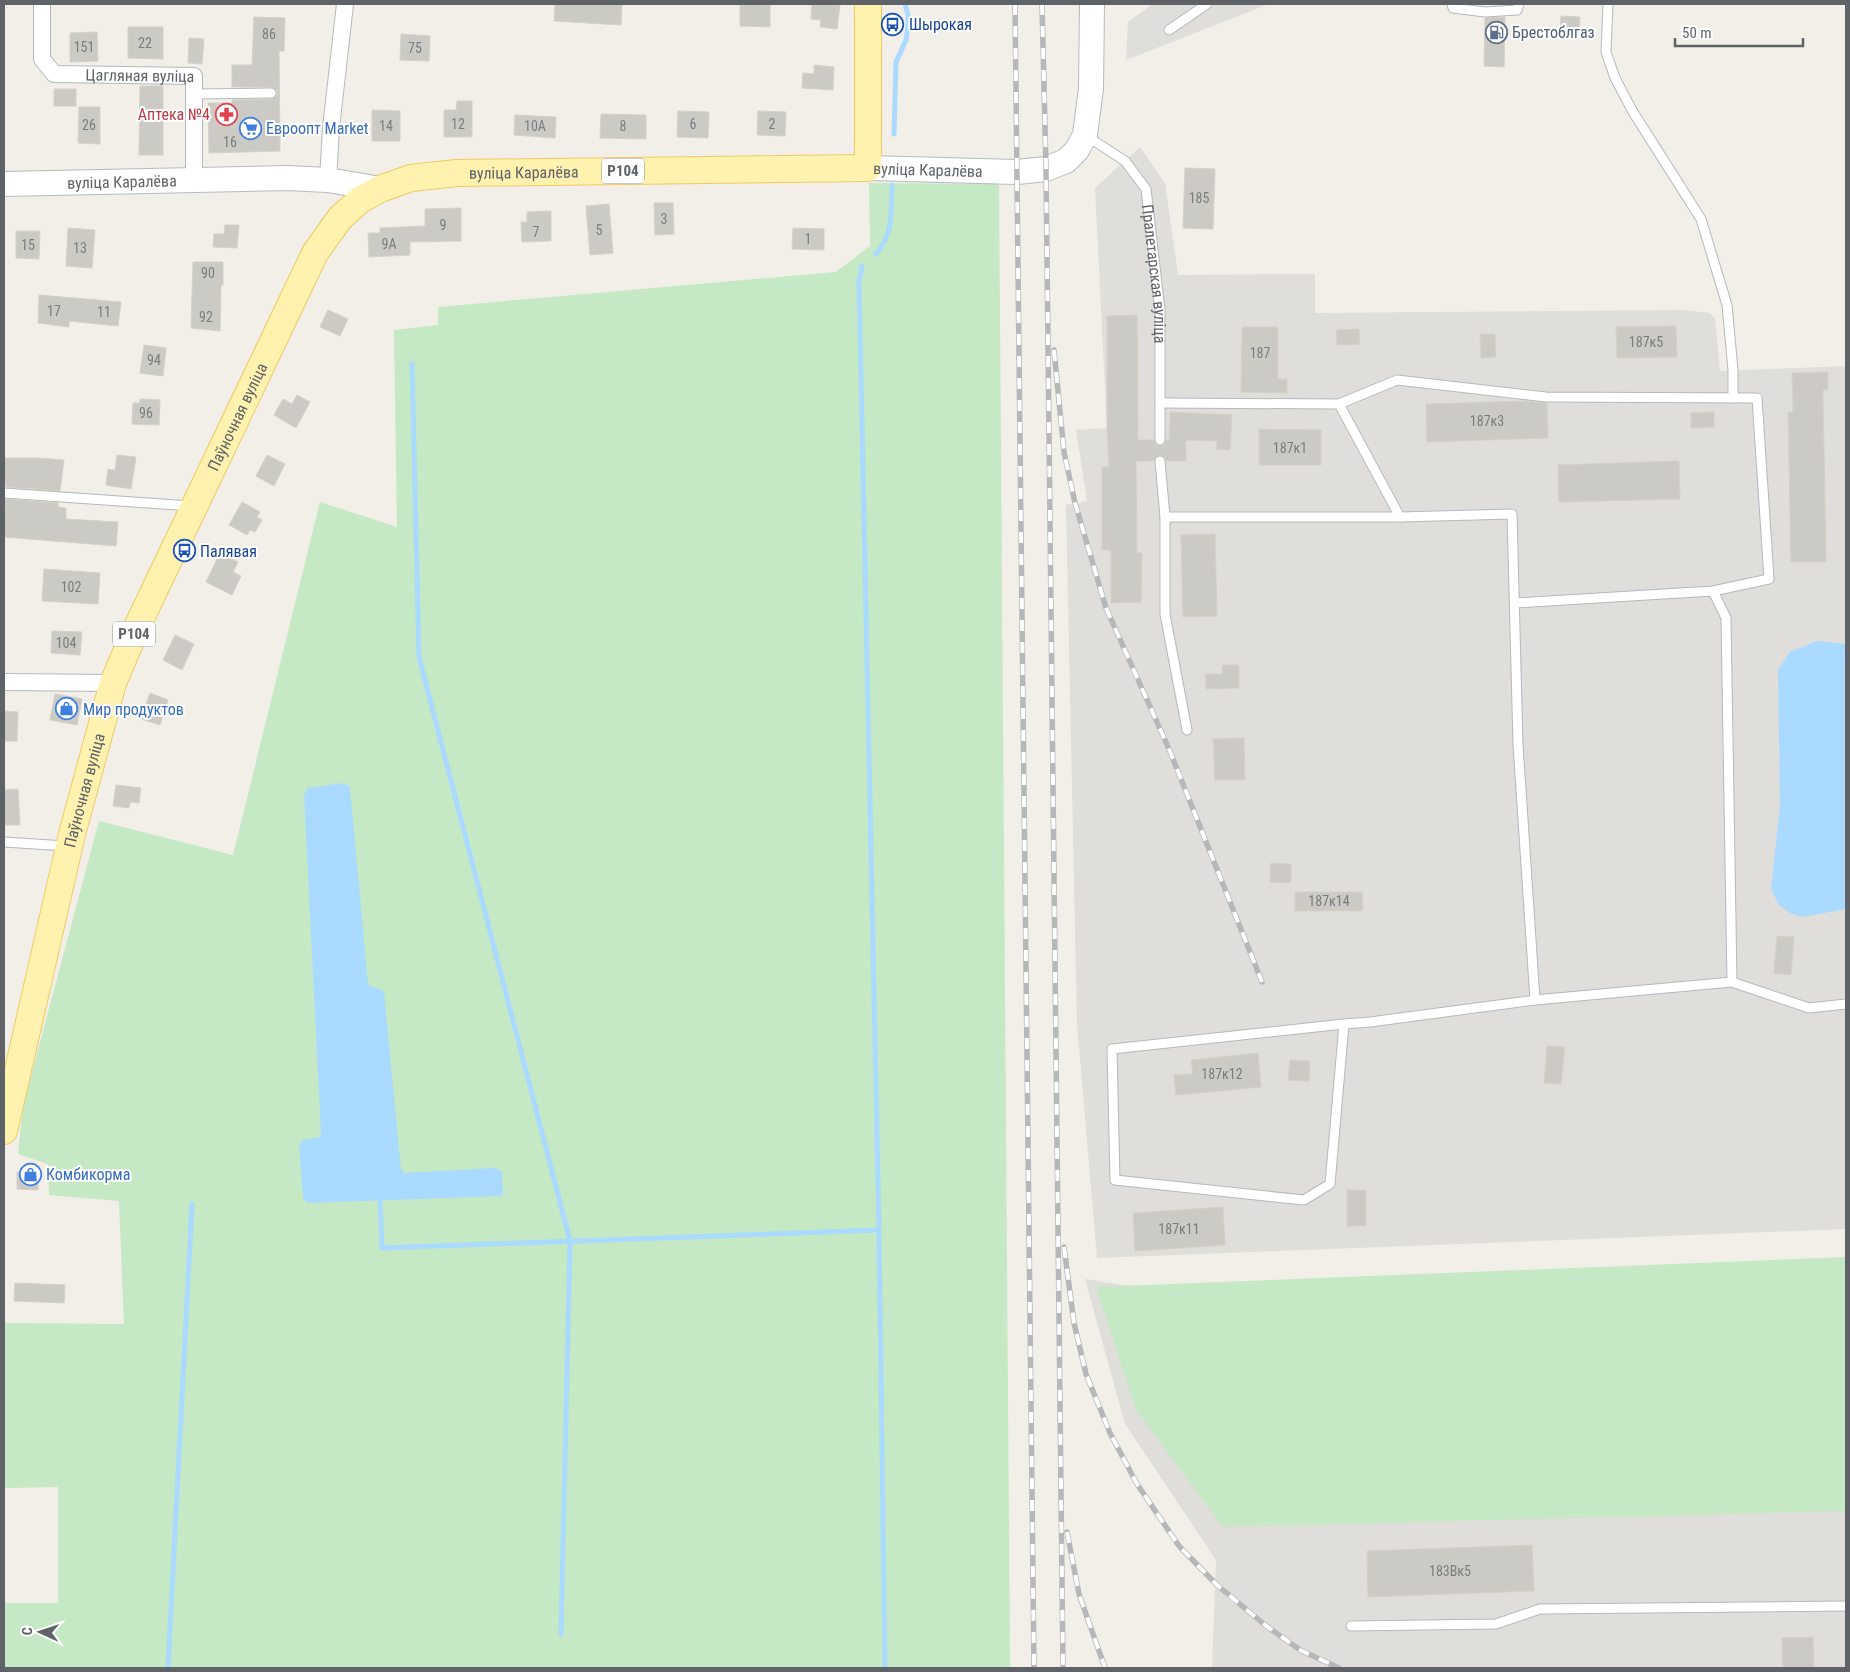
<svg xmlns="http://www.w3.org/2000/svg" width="1850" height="1672" font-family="'Roboto Condensed',sans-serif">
<rect width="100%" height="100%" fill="#f1efe8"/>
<g fill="#e0deda">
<path d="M1153,4H1269L1126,60L1128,22Z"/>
<path d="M1140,147L1165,183L1178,275L1315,274V313L1684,310L1710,313L1715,319L1720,371L1846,366V1229L1097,1258L1077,1024L1066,505L1087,501L1076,430L1107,428L1095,188Z"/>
<path d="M1846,1272V1668H1212L1216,1560L1125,1424L1085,1279L1176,1293Z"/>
</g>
<g fill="#c5e8c5">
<path d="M869,183L999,184L1010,1668H4V1603H58V1487L4,1488V1323L124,1324L119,1201L49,1195L48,1164L18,1154L23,1106L99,821L233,855L320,502L397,527L394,330L438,325V307L836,272L870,246Z"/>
<path d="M1846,1257V1511L1223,1527L1136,1410L1096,1287Z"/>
</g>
<g fill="#aadaff">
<path d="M1817,641L1846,644V909L1802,917L1790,913L1779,905L1771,889L1780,805L1778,670L1790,652Z"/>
<path d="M343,783L350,787L368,984L371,987L378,988L384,992L401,1170L405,1173L496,1168L502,1172L503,1193L501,1196L308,1203L303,1198L299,1145L303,1140L320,1137L321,1133L304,794L308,788Z"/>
</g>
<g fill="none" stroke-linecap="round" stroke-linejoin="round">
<g stroke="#aadaff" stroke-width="5">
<path d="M894,134L896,62L906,40L908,27V15L905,4"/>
<path d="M876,254C894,233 891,211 892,185"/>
<path d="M862,266L859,281L879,1230L885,1668"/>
<path d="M412,364L419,657L570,1241L561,1634"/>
<path d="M380,1200L382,1248L879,1230"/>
<path d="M168,1668L192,1204"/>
</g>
</g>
<g fill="#cccac5" stroke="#d6d1c6">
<path d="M555,4H622L621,25L554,21Z"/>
<path d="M740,4L770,5V27L740,26Z"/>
<path d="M812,4L840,5L837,29L820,27L821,20L811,19Z"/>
<path d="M1561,16L1580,17L1579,34L1560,33Z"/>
<path d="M254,17L285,18L284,51H279L280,151L209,153L208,103H232V100L271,99L277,96V90L271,87H232V65H252Z"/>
<path d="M1505,17L1504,67L1484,66L1485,18Z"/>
<path d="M128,27H163V59L128,58Z"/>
<path d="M97,32L98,61L70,62V33Z"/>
<path d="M401,34L430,36L429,61L400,60Z"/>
<path d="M189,38L204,39L202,64L188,63Z"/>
<path d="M814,65L834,67L833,90L802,88L803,73L814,74Z"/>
<path d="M140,86H163V155H139Z"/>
<rect x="54" y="89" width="22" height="17"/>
<path d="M457,101H472V137H444V110H456Z"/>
<path d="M79,107H100V144L78,143Z"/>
<path d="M372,110L400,111V141H372Z"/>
<path d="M678,111L709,112L708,138L677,137Z"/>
<path d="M758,111L786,112L785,136L757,135Z"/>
<path d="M601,114L646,115V139L600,138Z"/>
<path d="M515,115L556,117L555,138L514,135Z"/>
<path d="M1185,168L1215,169L1213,229L1183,228Z"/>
<path d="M654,203H673L674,234L655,235Z"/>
<path d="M609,204L613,253L590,255L586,206Z"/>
<path d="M461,208V241L410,242V255L369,257L368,233H380V228L425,226V209Z"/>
<path d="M551,211V241L522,242L521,222H527V212Z"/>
<path d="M225,225H239L237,248L213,247L214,234H224Z"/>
<path d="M68,228L95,230L92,268L66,266Z"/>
<path d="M793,228L824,229V250L792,249Z"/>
<path d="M16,231H40L39,259L16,258Z"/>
<path d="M193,262H223V285H221L220,331L191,328Z"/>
<path d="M39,295L121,302L118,326L69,321V327L38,323Z"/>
<path d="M328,310L348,319L340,336L320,327Z"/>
<path d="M1137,315L1138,440H1154L1157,446L1164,445L1166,440H1169L1170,412L1232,415L1230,450L1216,449L1217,441L1186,440V461H1166L1165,457L1160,455L1156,456L1154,461H1136L1137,553H1142L1141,602L1111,603V550H1102V467H1109L1107,429V316Z"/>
<path d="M1676,326L1677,357L1617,358L1616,327Z"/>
<path d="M1242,327H1278V379H1287V393L1241,392Z"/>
<path d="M1359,329L1360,344L1337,345L1336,330Z"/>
<path d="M1480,334H1495L1496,357L1481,358Z"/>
<path d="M144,345L166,348L163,376L140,373Z"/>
<path d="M1828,372V389L1823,390L1826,562H1791L1788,412H1793L1792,373Z"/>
<path d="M297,395L310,402L296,428L274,415L283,399L292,404Z"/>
<path d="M140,399L160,400L159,425L132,424L133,403H140Z"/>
<path d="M1526,401L1547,403L1548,438L1427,442L1426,404Z"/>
<path d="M1714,412V427L1691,428V413Z"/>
<path d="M1259,429L1321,430V465H1259Z"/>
<path d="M117,455L136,457L131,489L106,485L108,469L115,470Z"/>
<path d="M267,455L285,464L274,486L256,476Z"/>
<path d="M4,458H37L64,460L60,491L6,487V482H4Z"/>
<path d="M1679,461L1680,499L1559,502L1558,465Z"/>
<path d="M5,499L58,503V507L66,508V519L118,522L116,546L4,537Z"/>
<path d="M242,502L260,512L257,517L262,520L255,532L250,530L247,535L229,525Z"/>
<path d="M1215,534L1217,616L1183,617L1181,535Z"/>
<path d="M220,553L238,562L233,572L241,576L232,595L206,582Z"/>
<path d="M44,569L100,573L98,604L42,601Z"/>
<path d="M52,631L82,632L80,655L51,653Z"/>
<path d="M175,635L194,644L182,670L163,660Z"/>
<path d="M1222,665H1239V688L1206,689L1205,674H1222Z"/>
<path d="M150,693L168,700L160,725L141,719Z"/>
<path d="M55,694L82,699L77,725L50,720Z"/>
<path d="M4,711L18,712L17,741H4Z"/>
<path d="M1244,738L1245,780H1215L1213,739Z"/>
<path d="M116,785L141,788L139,803L130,802L129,808L113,806Z"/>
<path d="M18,789L20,825H4V790Z"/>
<path d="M1271,863L1291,864V883L1270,882Z"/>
<path d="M1295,892H1362L1363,911H1295Z"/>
<path d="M1777,936L1794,937L1791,975L1774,973Z"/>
<path d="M1547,1046L1565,1047L1561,1084L1544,1083Z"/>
<path d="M1258,1053L1261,1087L1176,1095L1174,1075L1193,1074L1191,1060Z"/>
<path d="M1290,1060L1310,1061L1309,1081L1288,1080Z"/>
<path d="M17,1172L38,1173V1190L17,1189Z"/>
<rect x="1347" y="1190" width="19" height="36"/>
<path d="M1223,1207L1225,1245L1135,1251L1133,1213Z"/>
<path d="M15,1283L65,1285L64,1303L14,1301Z"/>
<path d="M1532,1545L1534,1591L1368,1597L1367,1551Z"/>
<path d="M1813,1637L1814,1668H1783L1782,1638Z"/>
</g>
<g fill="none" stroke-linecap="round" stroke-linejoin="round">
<defs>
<g id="lane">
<path d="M1452,4L1453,8L1485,12L1517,10L1519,4"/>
<path d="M1608,4L1606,52L1615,78L1633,112L1701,219L1727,305L1733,370V398"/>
<path d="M1169,30L1207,4"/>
<path d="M194,94L271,93"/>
<path id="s1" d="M1085,135L1125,161L1146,189L1160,310V440"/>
<path d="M1160,403L1339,404L1400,517"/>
<path d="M1339,404L1397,380L1546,397L1757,398L1769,579L1713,591"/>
<path d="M1160,461L1165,517V614L1187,730"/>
<path d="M4,493L191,506"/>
<path d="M1165,517H1400L1512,514L1518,745L1535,1000L1370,1022L1344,1024L1112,1049L1115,1180L1304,1200L1330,1184L1344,1024"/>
<path d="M1515,603L1713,591L1726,618L1732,982L1535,1000"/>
<path d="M4,842L66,846"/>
<path d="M1732,982L1809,1008L1846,1004"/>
<path d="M1351,1626L1496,1624L1540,1609L1846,1606"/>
</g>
<g id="street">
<path id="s2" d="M42,4V59L54,74L194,76V180"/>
<path d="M328,180L331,128L345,4"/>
<path d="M4,682L113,683"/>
</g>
<g id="secondary">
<path id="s3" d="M868,168L1017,172L1046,169L1066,161L1077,150L1085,135L1091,88L1092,4"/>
<path id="s4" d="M4,184L287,178L328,180L380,189"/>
</g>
<g id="primary">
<path id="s5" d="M4,1131L72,834L113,683L136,629L315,253L340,218L360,200L380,189L411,178L457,173L868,168V4"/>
</g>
</defs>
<use href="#lane" stroke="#b5b8bc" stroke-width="11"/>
<use href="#street" stroke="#b5b8bc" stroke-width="18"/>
<use href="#secondary" stroke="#b6babf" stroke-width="26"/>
<use href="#primary" stroke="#f2c960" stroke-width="28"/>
<use href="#lane" stroke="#fff" stroke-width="9"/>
<use href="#street" stroke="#fff" stroke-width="16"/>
<use href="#secondary" stroke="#fff" stroke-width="24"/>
<use href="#primary" stroke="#fff2af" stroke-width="26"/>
<defs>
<g id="rail">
<path d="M1015,4L1034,1668"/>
<path d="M1042,4L1046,169L1063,1668"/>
<path d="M1054,350L1064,452L1075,503L1106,608L1169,749L1262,982"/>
<path d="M1064,1247L1074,1323L1086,1374L1110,1433L1137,1484L1179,1546L1217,1585L1265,1625L1300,1650L1339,1668"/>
<path d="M1067,1532L1079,1594L1105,1668"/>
</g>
</defs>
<use href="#rail" stroke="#b6b7b8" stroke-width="5.5"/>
<use href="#rail" stroke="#fff" stroke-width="4" stroke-dasharray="11" stroke-linecap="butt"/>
</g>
<defs>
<symbol id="bus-ring" viewBox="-11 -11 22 22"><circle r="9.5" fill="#fff" stroke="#1a4fb4" stroke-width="1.5"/><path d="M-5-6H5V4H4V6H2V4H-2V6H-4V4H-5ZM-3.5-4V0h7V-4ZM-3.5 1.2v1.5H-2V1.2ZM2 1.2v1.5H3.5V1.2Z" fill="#1a4fb4"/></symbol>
<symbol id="fuel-ring" viewBox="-11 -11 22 22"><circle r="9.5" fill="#fff" stroke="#5c6f8a" stroke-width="1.5"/><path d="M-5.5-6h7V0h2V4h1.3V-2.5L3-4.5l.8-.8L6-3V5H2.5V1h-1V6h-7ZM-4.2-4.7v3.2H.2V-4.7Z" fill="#5c6f8a"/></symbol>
<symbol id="pharmacy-ring" viewBox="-11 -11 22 22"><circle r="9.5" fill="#fff" stroke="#e0444e" stroke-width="1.5"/><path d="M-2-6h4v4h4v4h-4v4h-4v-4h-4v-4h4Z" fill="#e0444e"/></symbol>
<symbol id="supermarket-ring" viewBox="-11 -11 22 22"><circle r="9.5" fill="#fff" stroke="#3f7fe0" stroke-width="1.5"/><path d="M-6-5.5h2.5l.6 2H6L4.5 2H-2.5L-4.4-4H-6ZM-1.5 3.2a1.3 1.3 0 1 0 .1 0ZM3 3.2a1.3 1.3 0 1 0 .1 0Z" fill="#3f7fe0"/></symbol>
<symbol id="shop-ring" viewBox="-11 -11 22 22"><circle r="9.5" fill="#fff" stroke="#3f7fe0" stroke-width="1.5"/><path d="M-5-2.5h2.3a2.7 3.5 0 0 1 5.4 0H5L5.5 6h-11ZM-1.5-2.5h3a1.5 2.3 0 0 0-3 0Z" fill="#3f7fe0"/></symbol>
</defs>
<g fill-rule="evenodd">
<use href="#bus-ring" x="880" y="12" width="25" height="25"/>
<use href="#fuel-ring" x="1484" y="20" width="25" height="25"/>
<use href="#pharmacy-ring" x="214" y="102" width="25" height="25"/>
<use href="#supermarket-ring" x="238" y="116" width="25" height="25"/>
<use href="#bus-ring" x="172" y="538" width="25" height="25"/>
<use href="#shop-ring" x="54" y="696" width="25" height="25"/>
<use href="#shop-ring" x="18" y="1162" width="25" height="25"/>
</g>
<g text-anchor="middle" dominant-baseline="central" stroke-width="4" stroke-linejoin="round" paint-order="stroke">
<g font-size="14" fill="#7a7d7f">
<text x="269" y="34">86</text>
<text x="145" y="43">22</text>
<text x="84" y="47">151</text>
<text x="415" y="48">75</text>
<text x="458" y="124">12</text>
<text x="693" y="124">6</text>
<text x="772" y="124">2</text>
<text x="89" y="125">26</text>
<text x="386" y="126">14</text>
<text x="535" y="126">10А</text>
<text x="623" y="126">8</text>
<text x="230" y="142">16</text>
<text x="1199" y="198">185</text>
<text x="664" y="219">3</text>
<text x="443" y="225">9</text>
<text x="599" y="230">5</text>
<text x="536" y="232">7</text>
<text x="808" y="239">1</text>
<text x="389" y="244">9А</text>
<text x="28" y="245">15</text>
<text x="80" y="248">13</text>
<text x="208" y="273">90</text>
<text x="54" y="311">17</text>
<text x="104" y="312">11</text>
<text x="206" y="317">92</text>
<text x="1646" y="342">187к5</text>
<text x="1260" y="353">187</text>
<text x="154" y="360">94</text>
<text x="146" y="413">96</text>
<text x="1487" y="421">187к3</text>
<text x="1290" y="448">187к1</text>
<text x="71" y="587">102</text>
<text x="66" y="643">104</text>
<text x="1329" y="901">187к14</text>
<text x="1222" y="1074">187к12</text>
<text x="1179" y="1229">187к11</text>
<text x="1450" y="1571">183Вк5</text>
</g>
<g fill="#fff" stroke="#8f9295" stroke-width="1">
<rect x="602" y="158.5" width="42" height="25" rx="4"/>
<rect x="113" y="621.5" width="42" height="25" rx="4"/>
</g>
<g font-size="15" font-weight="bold" fill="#5f6368">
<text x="623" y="171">Р104</text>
<text x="134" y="634">Р104</text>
</g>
<g font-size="16" fill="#164399" stroke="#fff" text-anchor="start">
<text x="909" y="24">Шырокая</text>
<text x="200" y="551">Палявая</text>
</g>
<g font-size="16" fill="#4e5e75" stroke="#fff" text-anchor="start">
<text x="1512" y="32">Брестоблгаз</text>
</g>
<g font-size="16" fill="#5f6368" stroke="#fff">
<text stroke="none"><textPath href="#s2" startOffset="160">Цагляная вуліца</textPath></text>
<text stroke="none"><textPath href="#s3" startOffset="60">вуліца Каралёва</textPath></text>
<text stroke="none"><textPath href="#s5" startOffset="1175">вуліца Каралёва</textPath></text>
<text stroke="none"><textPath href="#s4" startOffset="118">вуліца Каралёва</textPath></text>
<text stroke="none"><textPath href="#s1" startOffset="168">Пралетарская вуліца</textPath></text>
<text stroke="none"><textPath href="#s5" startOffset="755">Паўночная вуліца</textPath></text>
<text stroke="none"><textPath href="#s5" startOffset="350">Паўночная вуліца</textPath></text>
</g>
<g font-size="16" fill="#be3a42" stroke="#fff" text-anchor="end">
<text x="210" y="114">Аптека №4</text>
</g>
<g font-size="16" fill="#366cbe" stroke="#fff" text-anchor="start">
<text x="266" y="128">Евроопт Market</text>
<text x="83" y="709">Мир продуктов</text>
<text x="46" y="1174">Комбикорма</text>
</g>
</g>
<rect width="1850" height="1672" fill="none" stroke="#5f6368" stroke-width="10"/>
<g transform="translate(40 1632) rotate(273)" stroke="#ffffff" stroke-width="4" paint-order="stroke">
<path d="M0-4L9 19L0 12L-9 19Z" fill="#5f6368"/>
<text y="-8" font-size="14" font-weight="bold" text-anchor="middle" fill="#5f6368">С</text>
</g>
<path d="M1675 38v8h128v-8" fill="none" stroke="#5f6368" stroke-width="2.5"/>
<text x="1682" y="38" font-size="15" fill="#5f6368" stroke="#ffffff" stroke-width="4" paint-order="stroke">50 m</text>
</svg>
